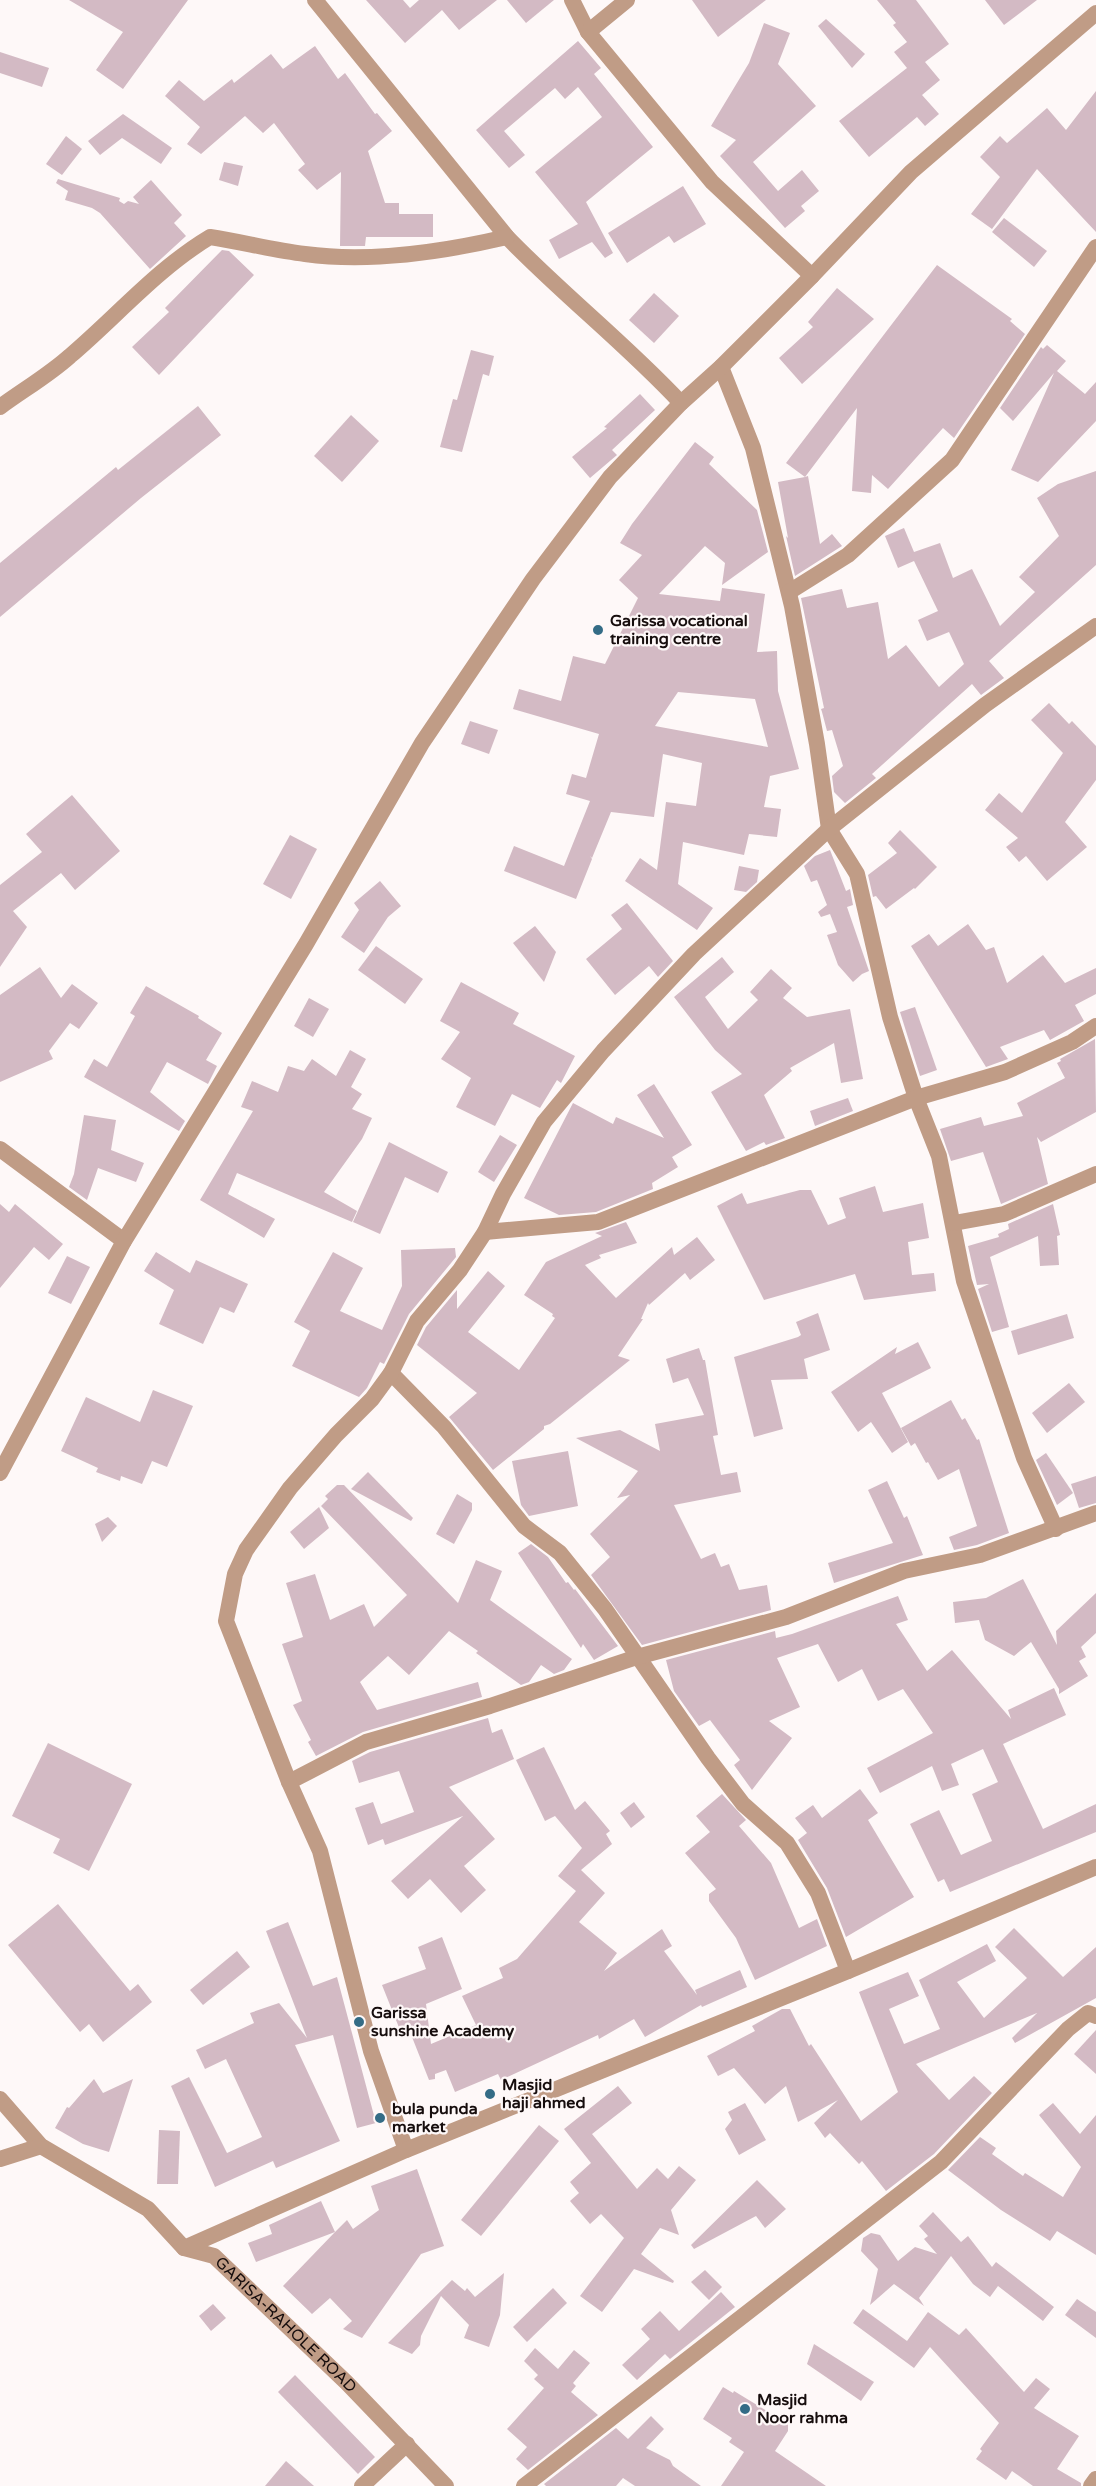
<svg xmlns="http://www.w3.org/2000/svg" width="1096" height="2486" font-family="'Varela Round',sans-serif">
<rect width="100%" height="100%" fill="#fef8f8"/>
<g fill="#d3bac4" fill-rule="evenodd">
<path d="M69,0H188L123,89L96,70L123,32Z"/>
<path d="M366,0H403L410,8L419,0H497L459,30L442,10L405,43Z"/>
<path d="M507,0H554L526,23Z"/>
<path d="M692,0H766L718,37Z"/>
<path d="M877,0H916L949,44L925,62L940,80L922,95L939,114L925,126L917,117L869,157L839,121L907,68L894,52L907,42L893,25L896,23Z"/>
<path d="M985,0H1037L1004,25Z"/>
<path d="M826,19L865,54L852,68L818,26Z"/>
<path d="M764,23L790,33L778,64L816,106L753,162L778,191L802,170L819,191L801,206L805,211L785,228L720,156L736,140L711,126L749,63Z"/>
<path d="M578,41L601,68L594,74L653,147L586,202L613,253L605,258L592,242L559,259L549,240L578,224L535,172L602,117L578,87L565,99L555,88L504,131L525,155L509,168L476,130Z"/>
<path d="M315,46L338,79L345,73L375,114L377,113L392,131L368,151L385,203H399V214H433V237H366L365,246H340L341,172L317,190L298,170L305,164L274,123L263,133L245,116L201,154L187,144L200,127L165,96L179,80L204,101L232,79L234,83L271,54L283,69Z"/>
<path d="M0,52L49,68L42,87L0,73Z"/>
<path d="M1096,91V232L1037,169L992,229L971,214L1000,177L980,157L1000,136L1007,143L1047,108L1066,130Z"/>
<path d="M123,114L172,148L161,164L122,138L100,155L88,141Z"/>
<path d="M66,136L82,149L62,175L46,164Z"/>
<path d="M224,162L243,166L238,186L219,180Z"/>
<path d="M58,179L120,198L119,201L124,204L128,201L139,204L133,197L151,180L182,215L174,223L186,236L150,269L100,213L92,208L65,200L68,191L56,183Z"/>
<path d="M683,186L706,224L674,243L669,236L627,263L608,233Z"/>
<path d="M1004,218L1047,251L1034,267L992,232Z"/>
<path d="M222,250L229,251L254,275L159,375L132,347L169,312L165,308Z"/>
<path d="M937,265L1012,319L1010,321L1025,334L954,438L943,428L888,489L872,475L871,493L852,491L857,408L805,477L808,476L820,544L832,534L842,546L795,576L786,536L788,538L778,482L805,477L786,463Z"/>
<path d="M837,288L874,319L802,384L779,358L813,327L808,322Z"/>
<path d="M654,293L679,316L654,343L629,320Z"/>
<path d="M1047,345L1066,361L1057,371L1085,394L1096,382V421L1038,482L1011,470L1054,373L1013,421L1000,408L1041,347L1043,349Z"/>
<path d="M471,350L494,356L489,376L483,374L462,452L440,447L453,399L457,400Z"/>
<path d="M640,394L655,410L612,450L617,455L590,478L572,457L607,428L604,427Z"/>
<path d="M198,406L221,435L141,498L0,617V563L116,467L118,470Z"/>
<path d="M351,415L379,441L342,482L314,456Z"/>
<path d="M695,442L714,457L709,464L757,510L768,552L722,585L725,563L705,546L659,594L720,601L722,588L765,594L757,652L777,651L778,691L799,769L770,776L764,807L781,809L777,837L749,834L744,855L683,842L678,884L713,908L697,930L625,881L640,858L657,870L666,802L696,806L702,763L663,754L654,817L611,812L592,858L590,856L592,859L576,899L504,871L514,846L564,866L590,801L566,794L572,774L586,778L599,734L513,709L519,689L561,701L573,656L605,664L638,598L619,580L642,555L620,543L632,524ZM678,692L755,699L768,747L655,726Z"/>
<path d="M1096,471V565L989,661L1004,678L981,695L972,684L872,774L876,778L845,803L834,792L832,776L843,766L832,730L827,731L822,712L821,709L824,708L801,598L842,589L847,608L878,602L888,659L906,645L939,687L964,664L949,632L927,641L918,620L938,611L914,561L898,568L885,536L904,528L914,552L940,543L953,578L972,569L1000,626L1035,592L1019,577L1059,536L1037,498L1058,484Z"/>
<path d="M1049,703L1069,724L1072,721L1096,746V780L1065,822L1087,847L1047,881L1026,856L1019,862L1006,847L1018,838L985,810L999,793L1022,813L1063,753L1031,720Z"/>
<path d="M470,721L498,730L489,754L461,744Z"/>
<path d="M72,795L120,851L75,890L61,873L13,911L27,927L0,967V885L42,852L26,834Z"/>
<path d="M900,830L937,867L915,889L914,888L886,909L876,896L873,897L868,875L897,853L888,843Z"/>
<path d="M290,835L317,849L291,899L263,884Z"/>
<path d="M830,850L846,891L850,889L853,905L847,907L869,971L862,974L853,982L838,965L827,935L837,932L830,914L821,917L818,912L827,905L817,880L811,882L804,866L815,856Z"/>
<path d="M739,866L759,870L757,882L746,892L734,890Z"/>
<path d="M380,881L401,906L388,917L364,953L341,937L359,910L354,903Z"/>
<path d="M627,903L673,961L658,977L649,966L615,995L586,959L622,929L611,915Z"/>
<path d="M968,924L986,950L994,947L1007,983L1043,955L1065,983L1096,968V994L1075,1005L1084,1021L1050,1040L1044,1030L1000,1047L1008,1059L986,1067L911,946L929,934L938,946Z"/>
<path d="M535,926L556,952L544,982L513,943Z"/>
<path d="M376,946L423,979L405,1004L358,970Z"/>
<path d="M722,957L734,972L705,997L728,1029L758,1000L750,992L771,969L792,988L783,998L807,1017L850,1009L863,1079L841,1083L834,1043L790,1068L792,1071L764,1095L785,1138L766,1145L764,1142L746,1151L711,1092L742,1074L715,1050L674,997Z"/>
<path d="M40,967L61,998L72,984L98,1003L79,1029L70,1023L49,1051L53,1059L0,1082V995Z"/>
<path d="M461,982L519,1013L513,1024L575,1056L561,1083L557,1080L540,1108L512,1094L495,1126L456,1107L471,1078L441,1059L460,1032L440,1021Z"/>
<path d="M146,986L199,1016L198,1018L222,1033L206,1060L217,1066L208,1084L167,1062L150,1092L185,1121L179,1131L84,1077L94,1059L107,1067L135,1016L130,1013Z"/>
<path d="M309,998L329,1009L313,1037L294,1026Z"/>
<path d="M915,1007L937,1070L920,1076L900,1012Z"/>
<path d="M1095,1039L1096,1112L1041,1142L1037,1137L1048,1184L1001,1204L983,1152L951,1161L940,1129L981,1117L984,1126L1023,1116L1017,1103L1065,1078L1057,1063L1061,1061L1060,1059Z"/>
<path d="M350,1050L366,1059L351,1087L362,1094L352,1109L372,1118L362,1139L324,1192L357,1211L352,1222L237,1173L228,1194L275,1219L264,1238L200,1200L253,1111L241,1107L252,1081L278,1092L288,1066L304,1071L312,1059L336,1076Z"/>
<path d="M654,1084L692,1145L672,1157L678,1167L652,1183L653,1189L596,1212L559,1215L524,1198L573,1103L613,1124L616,1117L664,1138L637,1095Z"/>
<path d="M848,1098L853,1111L815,1126L810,1111Z"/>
<path d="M84,1115L116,1120L111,1150L144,1163L136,1182L98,1168L87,1200L69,1187L74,1174Z"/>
<path d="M500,1135L517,1145L494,1182L478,1172Z"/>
<path d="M389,1142L448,1172L438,1193L405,1177L380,1234L353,1222Z"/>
<path d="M875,1186L883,1212L923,1203L929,1238L908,1242L912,1275L934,1273L936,1291L864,1300L855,1274L764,1300L717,1206L742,1193L747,1204L800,1190H811L828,1225L846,1218L839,1198Z"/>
<path d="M0,1204L9,1212L15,1204L63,1244L49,1260L34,1247L0,1288Z"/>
<path d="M1053,1204L1060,1235L1057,1236L1059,1265L1040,1266L1038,1236L990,1257L1009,1327L992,1332L978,1289L989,1284L977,1285L968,1246L999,1237L998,1234L1009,1229L1008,1224Z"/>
<path d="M626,1222L637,1243L599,1255L601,1258L585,1265L616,1298L672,1247L674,1255L697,1237L715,1260L690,1280L685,1273L649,1305L648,1303L641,1319H643L618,1356L630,1360L550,1424L544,1426V1429L493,1470L449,1417L477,1393L417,1345L426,1327L457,1290V1309L488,1271L505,1286L468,1332L519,1370L555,1318L552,1316L553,1314L524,1295L546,1262L602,1236L595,1233Z"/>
<path d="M455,1248L456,1257L409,1314L384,1364L380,1362L367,1388L359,1397L292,1366L310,1331L294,1322L333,1252L363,1268L340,1311L382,1330L402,1286L401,1250Z"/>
<path d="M156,1252L190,1273L196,1260L248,1284L234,1313L220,1307L203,1344L159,1324L174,1290L144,1271Z"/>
<path d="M67,1256L90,1267L71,1304L48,1293Z"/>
<path d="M818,1313L830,1350L804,1359L808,1379L771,1380L783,1429L754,1437L734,1357L798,1337L801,1335L796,1322Z"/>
<path d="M1067,1314L1074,1338L1018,1355L1011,1331Z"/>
<path d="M918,1342L931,1368L882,1393L908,1442L892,1453L871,1422L858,1432L831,1392L897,1347L895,1354Z"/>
<path d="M699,1348L703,1360H705L718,1435L713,1436L721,1475L737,1472L741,1492L674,1505L701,1559L715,1553L721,1567L729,1564L739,1590L767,1585L771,1610L642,1645L591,1575L610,1557L590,1534L630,1495L617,1498L638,1471L576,1438L620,1430L660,1451L655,1424L704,1415L688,1378L673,1383L666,1359Z"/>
<path d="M1069,1383L1085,1402L1047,1433L1032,1413Z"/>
<path d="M153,1390L193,1406L167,1467L152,1461L142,1484L121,1476L120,1481L96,1472L98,1468L61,1451L86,1397L140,1422Z"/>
<path d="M951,1400L962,1420L965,1418L977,1440L979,1439L1009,1533L977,1545L954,1550L949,1537L977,1526L959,1469L938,1480L928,1462L926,1463L915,1443L911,1446L901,1428Z"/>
<path d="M568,1451L578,1506L529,1516L521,1505L512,1461Z"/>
<path d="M1046,1453L1073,1493L1057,1505L1036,1460Z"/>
<path d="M368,1472L413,1518L411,1521L351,1489Z"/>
<path d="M1096,1476V1503L1079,1508L1071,1484Z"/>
<path d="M887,1481L904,1518L907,1516L923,1555L834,1583L828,1563L893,1543L868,1490Z"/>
<path d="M337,1485H344L458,1603L476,1560L502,1571L490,1600L572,1659L564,1670L554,1674L541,1665L529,1682L521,1685L476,1653L478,1651L449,1631L409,1675L388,1656L360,1682L377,1710L478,1682L482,1697L363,1732L316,1756L308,1742L311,1740L293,1705L302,1701L282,1644L303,1637L286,1583L315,1574L330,1620L364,1604L374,1627L407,1595L321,1506L328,1499L325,1496Z"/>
<path d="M457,1494L472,1503V1510L454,1544L436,1534Z"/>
<path d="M319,1507L329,1528L304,1549L290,1532Z"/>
<path d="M108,1517L117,1526L102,1542L95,1524Z"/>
<path d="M531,1544L548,1557L566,1583L568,1582L574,1590L575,1589L618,1646L594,1660L583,1644L581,1648L518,1553Z"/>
<path d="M1023,1579L1057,1645L1056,1631L1096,1593V1633L1081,1647L1086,1657L1079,1661L1088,1676L1059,1694V1689L1031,1642L1014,1656L985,1640L979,1620L955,1623L953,1602L986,1598Z"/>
<path d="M898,1596L908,1620L896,1624L927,1671L952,1650L1011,1719L1008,1710L1054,1688L1066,1715L1003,1744L1043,1829L1096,1804V1832L950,1892L944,1879L938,1882L910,1824L939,1810L961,1855L992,1841L972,1794L998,1782L983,1749L951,1764L959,1785L942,1791L932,1766L880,1793L867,1768L933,1733L903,1689L878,1701L862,1669L838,1682L818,1644L777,1658L800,1707L769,1721L792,1738L752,1790L734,1765L740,1760L710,1720L699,1726L674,1691L666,1660L775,1631L776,1638L792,1634Z"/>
<path d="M488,1718L492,1733L502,1729L514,1759L449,1787L495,1839L464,1866L486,1890L461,1913L430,1879L408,1899L391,1881L463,1816L385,1845L383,1839L368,1845L355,1808L373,1802L381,1824L414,1812L399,1771L359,1783L352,1761L370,1752Z"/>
<path d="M48,1743L132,1784L89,1871L53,1853L60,1839L12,1816Z"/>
<path d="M544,1747L575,1810L585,1801L610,1831L606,1834L612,1844L581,1870L605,1893L579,1922L617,1953L604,1971L662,1929L672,1946L664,1951L697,1995L695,1990L740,1970L747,1987L702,2007L701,2005L645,2037L634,2019L599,2039L598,2035L501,2080L498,2074L455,2092L446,2070L435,2074V2079L429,2080L410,2032L402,2035L382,1985L426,1969L418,1947L442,1937L462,1989L426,2004L431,2044L476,2025L462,1996L503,1978L499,1968L517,1959L576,1891L558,1876L582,1848L555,1816L545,1821L516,1760Z"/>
<path d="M860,1789L878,1813L868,1820L914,1897L846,1937L827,1888L798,1840L807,1833L795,1818L813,1805L822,1818Z"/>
<path d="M722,1794L746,1820L739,1826L771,1863L799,1928L817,1919L827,1946L755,1980L736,1938L709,1901V1894L716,1889L685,1853L710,1832L696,1816Z"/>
<path d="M634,1802L645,1817L631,1828L620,1813Z"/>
<path d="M58,1904L130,1991L138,1984L152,2002L103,2042L89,2024L80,2032L8,1945Z"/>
<path d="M288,1922L313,1986L337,1977L376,2123L357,2128L333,2035L295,2045L340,2141L276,2168L273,2161L215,2187L171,2086L189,2077L227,2153L262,2137L226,2059L205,2069L196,2050L254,2023L250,2013L279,2003L307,2038L266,1931Z"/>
<path d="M1014,1928L1063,1977L1096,1947V1998L1015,2043L1012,2038L1037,2013L916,2064L949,2100L974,2076L992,2093L934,2154L886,2191L862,2161L859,2164L830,2133L825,2138L814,2123L838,2100L798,2122L786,2086L765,2104L734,2068L718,2076L707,2056L755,2031L752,2026L782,2009H790L809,2046L811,2044L861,2121L898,2092L859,1992L908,1972L919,1996L889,2009L904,2044L940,2029L919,1980L987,1944L996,1961L957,1982L984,2018L1027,1978L995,1947Z"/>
<path d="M237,1951L250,1967L203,2005L190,1990Z"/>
<path d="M1096,2030V2074L1074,2054Z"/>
<path d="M94,2079L103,2093L133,2079L109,2152L83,2144L55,2128L67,2107L69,2108Z"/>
<path d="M618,2086L632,2103L592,2134L637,2189L657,2168L668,2179L679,2166L696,2180L671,2210L679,2235L660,2228L641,2254L674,2281L673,2283L634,2269L602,2312L580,2296L624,2238L601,2214L590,2224L570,2201L579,2193L570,2182L591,2163L564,2129Z"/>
<path d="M745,2103L766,2140L739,2155L725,2129L732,2120L728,2112Z"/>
<path d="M1053,2103L1080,2134L1096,2115V2255L1057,2231L1050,2241L1001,2210L948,2170L980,2137L996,2148L992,2154L1023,2176L1025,2173L1063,2197L1081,2167L1039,2115Z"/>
<path d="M539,2125L559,2141L481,2236L461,2220Z"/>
<path d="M159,2130L180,2131L178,2184H157Z"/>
<path d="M417,2169L444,2246L421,2254L362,2338L343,2329L352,2321L330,2298L312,2314L283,2286L335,2232L256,2262L248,2243L272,2234L269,2225L321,2201L335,2232L347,2220L353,2229L379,2210L371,2186Z"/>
<path d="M757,2180L786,2209L765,2228L756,2216L694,2249L691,2245Z"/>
<path d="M933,2212L961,2242L968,2236L992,2267L996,2262L1054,2307L1043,2321L998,2286L990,2297L973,2284L951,2256L919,2298L924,2306L894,2284L870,2305L878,2269L861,2251L863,2238L871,2233L880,2235L898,2261L915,2247L937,2254L924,2239L928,2236L919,2226Z"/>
<path d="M705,2270L722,2287L709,2300L691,2282Z"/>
<path d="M504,2273L500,2315L489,2347L464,2338L469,2325L441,2296L421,2336L420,2345L412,2354L388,2343L452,2280L465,2291L467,2288L475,2297Z"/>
<path d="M553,2288L567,2303L527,2342L513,2327Z"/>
<path d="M721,2292L735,2307L670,2359L665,2354L637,2380L622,2365L650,2339L641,2329L660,2311L679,2331Z"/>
<path d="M1077,2299L1096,2312V2338L1065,2315Z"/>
<path d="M213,2304L226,2318L211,2331L199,2316Z"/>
<path d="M863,2309L907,2341L928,2312L959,2335L966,2328L1024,2392L1036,2378L1050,2389L1034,2408L1079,2436L1057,2469L1081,2483V2486H1033L1012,2471L1006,2480L976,2459L982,2451L980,2449L999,2423L930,2347L914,2368L853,2323Z"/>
<path d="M814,2344L874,2382L861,2401L807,2364Z"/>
<path d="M535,2348L558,2369L574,2350L590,2363L573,2383L576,2386L571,2392L598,2415L528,2470L516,2459L527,2447L507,2429L544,2388L534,2379L538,2375L524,2361Z"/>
<path d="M295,2375L375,2457L358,2474L278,2392Z"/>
<path d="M723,2387L733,2393L734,2391L788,2424V2431L775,2451L826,2486H721L744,2452L729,2442L732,2438L703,2419Z"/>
<path d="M651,2416L664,2429L646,2448L670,2460L673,2466L701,2486H635L623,2478L616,2486H546L544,2484L616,2428L628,2439Z"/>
<path d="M286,2461L314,2486H265Z"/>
</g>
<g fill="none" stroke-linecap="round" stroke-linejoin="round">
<g stroke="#c09c86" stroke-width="16">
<path d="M315,0L507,237C563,295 626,344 681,403"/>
<path d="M572,0L588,32L712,182L812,276"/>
<path d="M588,32L627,0"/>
<path d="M721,367L753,448L792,606L817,744L829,829L857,874L890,1017L916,1098L939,1156L964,1281L1024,1458L1056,1529"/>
<path d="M0,407C23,390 49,375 70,356C116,317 158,268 210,237C242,242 273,250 305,254C371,263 443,252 507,237"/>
<path d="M789,592L848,555L952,460L1096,247"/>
<path d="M0,1149L124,1241"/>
<path d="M954,1223L1004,1214L1096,1174"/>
<path d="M485,1232L598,1222L916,1098L1005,1072L1072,1042L1096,1026"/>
<path d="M391,1373L444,1427L524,1526L560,1553L605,1609L708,1758L743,1804L787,1843L818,1893L848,1971"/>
<path d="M0,1473L124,1241L306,944L422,743L533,579L610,477L681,403L721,367L812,276L911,172L1096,13"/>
<path d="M289,1782L366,1742L490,1706L637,1657L786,1617L904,1571L980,1555L1096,1513"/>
<path id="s1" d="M0,2099L41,2146L148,2209L184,2248L214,2256L347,2383L446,2486"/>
<path d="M406,2150L371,2051L320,1851L289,1782L226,1621L235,1574L246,1550L290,1488L336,1435L372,1399L391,1373L417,1321L460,1270L485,1232L503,1194L544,1122L603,1051L694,954L829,829L985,705L1096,626"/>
<path d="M0,2159L41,2146"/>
<path d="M184,2248L406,2150L848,1971L1096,1867"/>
<path d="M362,2486L407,2444"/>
<path d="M524,2486L941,2162L1068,2029L1088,2013L1096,2016"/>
<path d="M1091,2486L1096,2479"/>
</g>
</g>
<g fill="#346c86" stroke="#fef8f8" stroke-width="2">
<circle cx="598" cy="630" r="6"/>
<circle cx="359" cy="2022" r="6"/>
<circle cx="490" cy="2094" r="6"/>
<circle cx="380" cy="2118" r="6"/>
<circle cx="745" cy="2409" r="6"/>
</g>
<g text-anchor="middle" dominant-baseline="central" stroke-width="4.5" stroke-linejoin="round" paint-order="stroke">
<g font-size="16" font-weight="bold" fill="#160d0d" stroke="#fef8f8" text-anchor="start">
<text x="610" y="621">Garissa vocational<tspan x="610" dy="18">training centre</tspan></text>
<text x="371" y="2013">Garissa<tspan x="371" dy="18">sunshine Academy</tspan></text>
<text x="502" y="2085">Masjid<tspan x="502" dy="18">haji ahmed</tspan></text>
<text x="392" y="2109">bula punda<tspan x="392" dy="18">market</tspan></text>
<text x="757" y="2400">Masjid<tspan x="757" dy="18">Noor rahma</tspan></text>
</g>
<g font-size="16" fill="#160d0d" stroke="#fef8f8">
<text stroke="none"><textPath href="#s1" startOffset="370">GARISA-RAHOLE ROAD</textPath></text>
</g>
</g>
</svg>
